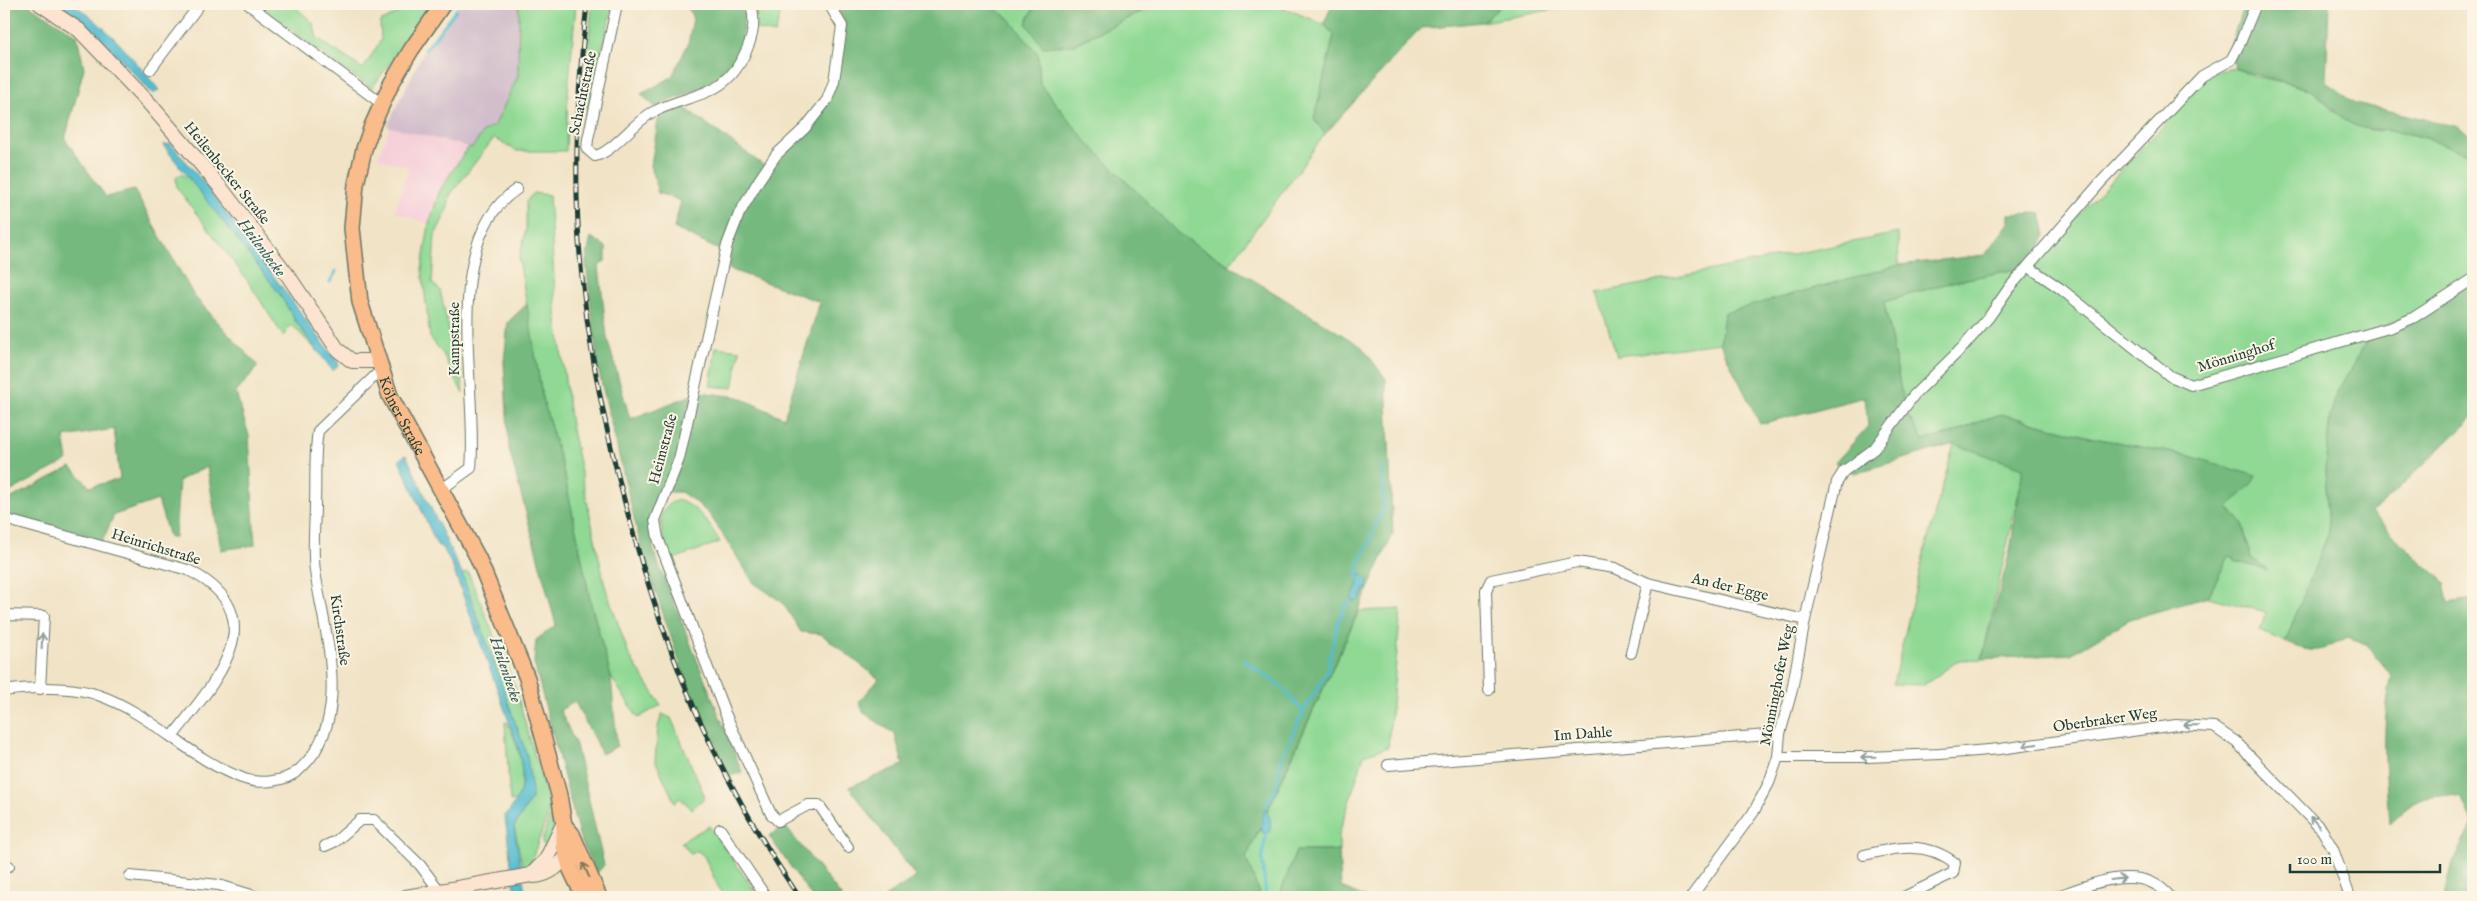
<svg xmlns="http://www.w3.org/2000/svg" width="2477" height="901" font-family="'IM FELL English',serif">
<rect width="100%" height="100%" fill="#fcf5e5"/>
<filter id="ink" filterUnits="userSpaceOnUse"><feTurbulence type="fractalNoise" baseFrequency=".02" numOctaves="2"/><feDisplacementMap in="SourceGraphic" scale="10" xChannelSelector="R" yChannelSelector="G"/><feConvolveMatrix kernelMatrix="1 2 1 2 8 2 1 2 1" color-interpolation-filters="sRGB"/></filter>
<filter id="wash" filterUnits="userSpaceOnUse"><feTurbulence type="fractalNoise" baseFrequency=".0096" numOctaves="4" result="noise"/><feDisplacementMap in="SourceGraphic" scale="20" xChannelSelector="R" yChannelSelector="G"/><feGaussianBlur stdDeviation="1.12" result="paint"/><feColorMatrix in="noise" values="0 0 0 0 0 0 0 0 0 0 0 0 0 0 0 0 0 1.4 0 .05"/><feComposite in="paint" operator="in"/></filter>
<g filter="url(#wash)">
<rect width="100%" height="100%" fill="#f1e3c6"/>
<path fill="#f6cfd9" d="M390,127L468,147L440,190L429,224L395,212L409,167L378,158Z"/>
<path fill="#d1bdcb" d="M458,4L518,5V76L495,125L483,132L472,148L387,126L423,53Z"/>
<g fill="#90d994" stroke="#588b64">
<path d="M262,4H292L313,23L317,38L363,69L381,40L380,22L406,9L410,4H432L372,88L316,50L262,6Z"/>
<path d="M519,4H576L568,92L566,151H517L494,138L450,195L447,211L435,235L432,283L440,290L457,366L461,371L463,394L443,354L430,337L422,269L429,224L440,190L468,147L472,148L483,132L495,125L518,76Z"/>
<path d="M592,4H613L587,111L584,100Z"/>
<path d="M756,4H783L775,34L756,29Z"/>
<path d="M988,4H1036L1026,23L1073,45L1157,4H1274L1324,24L1334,35L1314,119L1325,134L1229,265L1179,234L1085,140L1040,84L1038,54Z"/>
<path d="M1503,4H1584L1483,22Z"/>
<path d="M2235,68L2256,77L2283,82L2314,91L2334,112L2369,130L2401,132L2437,141L2473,157V275L2426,307L2372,332L2337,392L2330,416L2325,470L2329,532L2285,642L2260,631L2266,612L2208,597L2229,556L2235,558L2234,561L2266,569L2251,558L2242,523L2228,507L2253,482L2190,456L2094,438L2004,415L1988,418L1951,434L1923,440L1905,411L1884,302L1952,282L2036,265L2070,224L2165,124L2204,78L2212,72Z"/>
<path d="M181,174L189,178L279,293L296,322L320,354L292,325L283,336L247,280L177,188L176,178Z"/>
<path d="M533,193L549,195L556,312L571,425L605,586L629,655L661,705L638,718L611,677L591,604L565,477L542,396L519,259L526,229V202Z"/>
<path d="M1898,233L1899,265L1725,313L1720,343L1617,356L1597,293Z"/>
<path d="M716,347L740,350L733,388L710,386Z"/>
<path d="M1954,444L2024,468L1982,659L1959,660L1924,685L1893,684L1924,553Z"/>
<path d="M681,500C700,510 709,523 720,542L671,560C663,540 649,504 681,500Z"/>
<path d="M468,572L515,687L546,795L549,812L530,864L523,867L514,827L531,799L523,745L462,574Z"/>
<path d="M1401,609L1388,747L1364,755L1339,834V851H1296L1279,897H1254L1259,893L1246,858L1359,611Z"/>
<path d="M662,714L671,718L705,797L692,809L680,798L675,803L655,760L658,727Z"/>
<path d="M505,722L508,723C519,748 528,774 517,800L510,802Z"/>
<path d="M549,818H552L553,833L547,849L542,842Z"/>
<path d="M709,826L759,897H723L704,856L698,851L691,854L681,842Z"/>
</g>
<g fill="#74b97e" stroke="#4a7b59">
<path d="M4,4H27L77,35L84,68L65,139L106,197L134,190L194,296L258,366L236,393L249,436L255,545L221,550L207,467L179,480L175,537H169L158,500L114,515L100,546L4,520V502L71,467L90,487L120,479L114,429L64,437L68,460L4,495Z"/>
<path d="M687,4H733L744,13L740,57L702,88L655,107L641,94L672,77L688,44L693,19Z"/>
<path d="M834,4H988L1009,18L1038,54L1040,84L1085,140L1179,234L1362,347L1386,379L1393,534L1246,858L1259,893L1254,897H884L916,877L849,787L903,765L895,734L864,713L859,702L879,679L821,634L801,632L782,602L754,583L710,515L697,503L681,492H658L650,523L654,553L742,772L730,776L683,672L643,555L598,368L586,262L591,237L606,247V260L599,266L607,338L630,419L700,392L738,397L784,418L820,302L729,269L731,256L674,228L681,201L658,193L651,166L659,114L681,105L770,170L808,131L830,101L845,24Z"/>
<path d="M1036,4H1157L1072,45L1043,47L1026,23Z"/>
<path d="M1332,4H1503L1483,22L1421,28L1325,134L1314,119L1334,35L1324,24Z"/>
<path d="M2244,4H2329L2326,82L2355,103L2455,126L2473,136V157C2450,147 2427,136 2401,132C2386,129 2371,131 2356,126C2336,118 2325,97 2312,91C2287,80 2260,78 2235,68L2230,47Z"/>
<path d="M2041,213L2046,235L2040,247L2036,265L1952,282L1884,302L1905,411L1923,440L1951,434L1988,418L2004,415L2094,438L2190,456L2256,476L2253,482L2228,508L2242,523L2251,558L2268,570L2234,561L2235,558L2229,556L2208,597L2130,619L2071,654L1982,659L2010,551L2023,468L1954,444L1855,473L1835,463L1868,426L1865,397L1760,424L1720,343L1724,313L1899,265L1985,255L2009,223V214Z"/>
<path d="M2473,275V417L2380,506L2371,512L2401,543L2444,582L2448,603L2473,599V897H2444L2451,866L2472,823L2461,797C2420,795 2418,797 2389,824C2386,773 2380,727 2392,676L2367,645L2348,637C2319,652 2316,655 2285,642L2329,532L2325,470L2330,416L2337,392L2372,332L2403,321Z"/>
<path d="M527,304L542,396L565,477L591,604L611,677L617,746L602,754L575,702L560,710L576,745L604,865L596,874L580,838L534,663L536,640L556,625L509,449L504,362L508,322Z"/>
<path d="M785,826L842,897H812L769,836Z"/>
<path d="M1296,851H1339L1341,887L1365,897H1279Z"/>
</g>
<g fill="#53bcd0" stroke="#397c82">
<path d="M58,4C62,4 69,3 73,5C101,19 139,65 159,90L153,94L94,31Z"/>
<path d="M171,144L204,183L339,364L333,371L296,322L279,293L163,145Z"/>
<path d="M406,455L462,574L527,755L532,791L531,799L514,827L526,897H515L505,816C526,792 524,776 518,746L452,565L443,548L437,545L400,462V459Z"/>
<path d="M1361,573L1367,580L1368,586L1359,600L1351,602Z"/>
<path d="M1265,807L1270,819L1271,831L1266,835L1260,830Z"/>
</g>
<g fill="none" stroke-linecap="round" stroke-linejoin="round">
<g stroke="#53bcd0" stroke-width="3">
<path d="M425,50L456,10"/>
<path d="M330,282L336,271"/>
<path d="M1358,578L1357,568L1382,513L1384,502L1382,464"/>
<path d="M1244,660L1283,688L1303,712"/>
<path d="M1265,807L1276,787L1282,758L1290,740L1303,712L1326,675L1338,621L1346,605L1351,602"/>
<path d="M1266,897L1262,858L1266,835"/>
</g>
</g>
</g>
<g filter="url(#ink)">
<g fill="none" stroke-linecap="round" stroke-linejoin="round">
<defs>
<g id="minor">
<path d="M248,4L382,104"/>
<path d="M617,4L588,139L587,149L595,156C612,153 635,121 653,112C695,91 726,99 747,49C754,33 755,20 751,4"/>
<path d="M829,4L842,26L834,81L827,100L805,128L776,155L759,180L739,214L727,245L679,459L655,520L658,538L725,713L771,814L778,821L808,805H819L848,847"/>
<path d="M150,70L200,4"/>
<path d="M2029,267L2061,289L2170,376L2191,385L2392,327L2413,318L2473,279"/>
<path d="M442,489L471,468C479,388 438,242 517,189"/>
<path d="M4,519L188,570C279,616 214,683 172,737"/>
<path d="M4,615L44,616L40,689"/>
<path d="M1631,653L1648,583"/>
<path d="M1489,690L1486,590L1491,580L1577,562L1615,568L1648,583L1805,620"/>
<path d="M4,691C29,687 74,686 98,695C151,713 190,759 242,778C259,785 285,782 299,770C355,720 324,633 315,571C312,549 315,525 315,503C316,479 314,455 318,431L380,371"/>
<path d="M1778,757H1867L1940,754L2000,749L2176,725L2214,727L2236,742L2322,830L2333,849L2350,897"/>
<path d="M1388,765L1780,734"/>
<path d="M720,829L766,897"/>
<path d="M325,846L336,841L360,820H374L420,865L439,890"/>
<path d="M1864,855C1897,847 1926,841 1955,863L1953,873L1904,897"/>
<path d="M4,866H9"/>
<path d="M130,876L219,885L258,897"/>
<path d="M1691,897L1753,813L1769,783L1778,757L1780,734L1792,690L1805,620L1837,482L1844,471L1874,449L1914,395L1963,347L1989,317L2009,288L2101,182L2202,76L2231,60L2240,43L2256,4"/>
<path d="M2055,897C2089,885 2142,861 2170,897"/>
</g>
<g id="secondary">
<path d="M40,4L79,30L149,103L221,188L289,277L338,350L352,361H377"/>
<path d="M534,876C550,876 564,862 571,849"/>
<path d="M406,897L531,875L546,860L564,822"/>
</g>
<g id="primary">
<path id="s1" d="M443,4L411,50L391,84L372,126L364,149L356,184L352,228L360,302L390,396L478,558L527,678L559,795L564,825V847L571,870L584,897"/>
<path d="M564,825L572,834L599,897"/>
</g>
</defs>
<use href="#minor" stroke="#687767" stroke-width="12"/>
<use href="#secondary" stroke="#687767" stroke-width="16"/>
<use href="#primary" stroke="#687767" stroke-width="18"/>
<use href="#minor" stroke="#fff" stroke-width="10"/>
<use href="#secondary" stroke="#fde4d0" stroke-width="14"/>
<use href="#primary" stroke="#f9bc8a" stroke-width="15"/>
<defs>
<path id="rail" d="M587,4C576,100 572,199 584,295C592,365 607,435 625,503C664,652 713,770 799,897"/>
</defs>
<use href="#rail" stroke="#1f3d34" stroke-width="5"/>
<use href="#rail" stroke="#fcf5e5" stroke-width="3" stroke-dasharray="9" stroke-linecap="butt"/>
</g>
<defs><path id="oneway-shaft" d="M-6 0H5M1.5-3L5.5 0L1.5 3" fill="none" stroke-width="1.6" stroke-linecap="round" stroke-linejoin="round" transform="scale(1.25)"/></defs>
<g stroke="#8f9e9a">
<use href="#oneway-shaft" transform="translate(42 641) rotate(-87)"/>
<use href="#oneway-shaft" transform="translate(2191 725) rotate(-179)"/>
<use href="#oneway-shaft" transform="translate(2030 745) rotate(172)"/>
<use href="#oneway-shaft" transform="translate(1868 757) rotate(179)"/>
<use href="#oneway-shaft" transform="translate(2315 822) rotate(-132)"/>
<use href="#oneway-shaft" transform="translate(2118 879) rotate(-7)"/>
</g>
<use stroke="#81765b" href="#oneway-shaft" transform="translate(586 870) rotate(-114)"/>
</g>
<g text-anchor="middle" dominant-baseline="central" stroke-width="4" stroke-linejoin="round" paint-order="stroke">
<g font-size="15" fill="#1f3d34" stroke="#fcf5e5">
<text transform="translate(583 93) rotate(-78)">Schachtstraße</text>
<text transform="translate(227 173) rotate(51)">Heilenbecker Straße</text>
<text transform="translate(454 339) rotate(-90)">Kampstraße</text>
<text transform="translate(2236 356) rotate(-17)">Mönninghof</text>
<text stroke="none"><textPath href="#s1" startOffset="442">Kölner Straße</textPath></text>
<text transform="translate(663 449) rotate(-75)">Heimstraße</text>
<text transform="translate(156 547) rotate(17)">Heinrichstraße</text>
<text transform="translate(1730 587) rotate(13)">An der Egge</text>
<text transform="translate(340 630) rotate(82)">Kirchstraße</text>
<text transform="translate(1777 685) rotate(-79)">Mönninghofer Weg</text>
<text transform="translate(2105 720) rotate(-8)">Oberbraker Weg</text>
<text transform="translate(1583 734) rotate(-4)">Im Dahle</text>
</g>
<g font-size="16" font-style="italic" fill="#2c5d5b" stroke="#fcf5e5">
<text transform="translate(261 248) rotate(53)">Heilenbecke</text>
<text transform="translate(505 670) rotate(71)">Heilenbecke</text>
</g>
</g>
<rect width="2477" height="901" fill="none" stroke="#fcf5e5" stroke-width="20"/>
<path d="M2290 864v8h150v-8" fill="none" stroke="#1f3d34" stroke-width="2.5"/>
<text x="2297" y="864" font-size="15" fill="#1f3d34" stroke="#fcf5e5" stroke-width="4" paint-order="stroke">100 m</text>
</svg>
